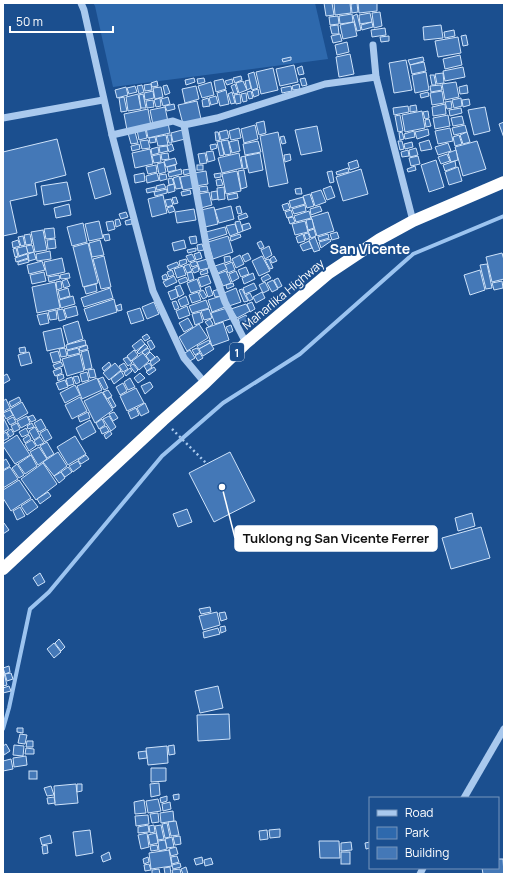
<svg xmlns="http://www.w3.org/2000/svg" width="507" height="877" font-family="Manrope,sans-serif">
<rect width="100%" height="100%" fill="#1b4f8f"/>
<path fill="#2e69ad" d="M93,3H315L328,59L113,87L95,6Z"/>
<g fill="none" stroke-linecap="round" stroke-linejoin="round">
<path stroke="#9cc4f0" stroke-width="4" d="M3,729L9,708L30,609L49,592L162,456L223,403L300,354L413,254L504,216"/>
</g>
<g fill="#4478b7" stroke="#cfe3fa">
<path d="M324,3H332L334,15L326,16Z"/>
<path d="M334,3H350L351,13L335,15Z"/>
<path d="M357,3L358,12L352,13L351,4Z"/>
<path d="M358,3H377V11L359,13Z"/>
<path d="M380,12L382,26L374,28L372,13Z"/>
<path d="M370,13L372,22L360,24L359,15Z"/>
<path d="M352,14L353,22L340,24L339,16Z"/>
<path d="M357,14L361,30L357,31L353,16Z"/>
<path d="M338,16L339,24L330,25L329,17Z"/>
<path d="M354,22L357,36L343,39L340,25Z"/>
<path d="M372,22L373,27L362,30L361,25Z"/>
<path d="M338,25L339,34H332L330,26Z"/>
<path d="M441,25L443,38L424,40L423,27Z"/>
<path d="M385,28L386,35L372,37L371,30Z"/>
<path d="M454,30L455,36L445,38L444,32Z"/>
<path d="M340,34L342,41L333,43L331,36Z"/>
<path d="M466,35L468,45L463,46L461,36Z"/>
<path d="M389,36V41L381,42L380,37Z"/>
<path d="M458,37L461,53L438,57L435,41Z"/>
<path d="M347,42L349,52L337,55L335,45Z"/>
<path d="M350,54L354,74L339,77L336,57Z"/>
<path d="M460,55L462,65L445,69L443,59Z"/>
<path d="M291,57V60L283,62L282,59Z"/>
<path d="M423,57L424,61L410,65L408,60Z"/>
<path d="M406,60L412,90L394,93L389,63Z"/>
<path d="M424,62L426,71L412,74L410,65Z"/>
<path d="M294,65L298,82L280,86L276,69Z"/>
<path d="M302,66L304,74L299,75L297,68Z"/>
<path d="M463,67L465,77L445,81L443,71Z"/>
<path d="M273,68L278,90L261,94L256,72Z"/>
<path d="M254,72L258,88L252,90L248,74Z"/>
<path d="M426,72L429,90L415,93L412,75Z"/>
<path d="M443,73L444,83L437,84L435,74Z"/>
<path d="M430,75H434L436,85H432Z"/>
<path d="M241,76L242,80L235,83L233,78Z"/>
<path d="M194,78L195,82L186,85L185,80Z"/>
<path d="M204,78L205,82L198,84L197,79Z"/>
<path d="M305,78L307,85L302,86L300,79Z"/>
<path d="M223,79L226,89L216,92L214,81Z"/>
<path d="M232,79L233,83L227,85L225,81Z"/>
<path d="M249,80L251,88L247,90L245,81Z"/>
<path d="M157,81L158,86L152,87L151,83Z"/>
<path d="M243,81L247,90L239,93L236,83Z"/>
<path d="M211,82L214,95L202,98L198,86Z"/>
<path d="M456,82L459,97L445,100L442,84Z"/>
<path d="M151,84L152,90L145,91L144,85Z"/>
<path d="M235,84L238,93L234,94L231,86Z"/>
<path d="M299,84L300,89L293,90L292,86Z"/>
<path d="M142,85L144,92L139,94L137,86Z"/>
<path d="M167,85L170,93L165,95L163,86Z"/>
<path d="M441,85L442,90L431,92L430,86Z"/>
<path d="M467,85L468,93L460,94L459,87Z"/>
<path d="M135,86L137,92L129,94L127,88Z"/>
<path d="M196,86L199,99L185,103L182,89Z"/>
<path d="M291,86L292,91L282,93L281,88Z"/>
<path d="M126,87L128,95L117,98L115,90Z"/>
<path d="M161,87L163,97L155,99L153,88Z"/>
<path d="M258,89L259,95L254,97L252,91Z"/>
<path d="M226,90L229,104L220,106L217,93Z"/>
<path d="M153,91L154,98L145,100L144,93Z"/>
<path d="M251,91L253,98L249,99L247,92Z"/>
<path d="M442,91L444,103L432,105L430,93Z"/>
<path d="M232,92L235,103L231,104L228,94Z"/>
<path d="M428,92L429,96L421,98L420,94Z"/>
<path d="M246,93L247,101L243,102L241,94Z"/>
<path d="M138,94L141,109L128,111L126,97Z"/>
<path d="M143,94L146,108H141L139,95Z"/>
<path d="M240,94L241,103L236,104L234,95Z"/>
<path d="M216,96L218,103L211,105L209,98Z"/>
<path d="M124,97L127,111L121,112L119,98Z"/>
<path d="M168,97L170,104L163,106L161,99Z"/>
<path d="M160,98L161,106L156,107L154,100Z"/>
<path d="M208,98L210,106L203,107L202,100Z"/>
<path d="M461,98L462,106L454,108L452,100Z"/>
<path d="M469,99L470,105L463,107L462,100Z"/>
<path d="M153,100L154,107L147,108L146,101Z"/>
<path d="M197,101L201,119L183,124L178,105Z"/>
<path d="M451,101L452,108L447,109L445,102Z"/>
<path d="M174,104L175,109L167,111L165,106Z"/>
<path d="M445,104L446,114L433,116L432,107Z"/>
<path d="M416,105L417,111L410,112V106Z"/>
<path d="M408,106L409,112L394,115L393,108Z"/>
<path d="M165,107L168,122L153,125L150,110Z"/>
<path d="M485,107L490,131L474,135L468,110Z"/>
<path d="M461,108L462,113L450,116L449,110Z"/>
<path d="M148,109L151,126L127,130L124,114Z"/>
<path d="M422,111L425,128L405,132L402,115Z"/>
<path d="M428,111L429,118L425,119L423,112Z"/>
<path d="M400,115L403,131L398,132L395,116Z"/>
<path d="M448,115L450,126L435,129L433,118Z"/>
<path d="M462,116L464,124L453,126L451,118Z"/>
<path d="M429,119L431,126L426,127L425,120Z"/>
<path d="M264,121L266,133L259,135L256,123Z"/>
<path d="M504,122V138L499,124Z"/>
<path d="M168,123L170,133L148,138L146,128Z"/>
<path d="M255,125L258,139L244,143L241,129Z"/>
<path d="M465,125L467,132L454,135L452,128Z"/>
<path d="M317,126L322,151L301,155L295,130Z"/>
<path d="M145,128L147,138L139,140L137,130Z"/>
<path d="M239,128L241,138L231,140L229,131Z"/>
<path d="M450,128L453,141L438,144L435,131Z"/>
<path d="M428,129L429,135L417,139L415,132Z"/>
<path d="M182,130L185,139L173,142L171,133Z"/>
<path d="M227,130L229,138L221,140L219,132Z"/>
<path d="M414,131L415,137L405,139L404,134Z"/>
<path d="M135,132L138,143L131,144L128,133Z"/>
<path d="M215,132H218L220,140L216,141Z"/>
<path d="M278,132L288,183L269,187L260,136Z"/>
<path d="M402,132L404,139L400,140L399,133Z"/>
<path d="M467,132L470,142L463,144L460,135Z"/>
<path d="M166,135L168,145L158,146L156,137Z"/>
<path d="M167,135H171L172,143H169Z"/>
<path d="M459,135L462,144L455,146L453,137Z"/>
<path d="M284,136L286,143L282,144L280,137Z"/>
<path d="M155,137L156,142L150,143L149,138Z"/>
<path d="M57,139L66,175L35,183L37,195L10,201L17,233L3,236V152Z"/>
<path d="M148,140L150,148L142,149L140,141Z"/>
<path d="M228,140L231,154L225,155L221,141Z"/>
<path d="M238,140L240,151L232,153L229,142Z"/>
<path d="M429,140L432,149L421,151L419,143Z"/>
<path d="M221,141L224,155L220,156L217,142Z"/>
<path d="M258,141L261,152L245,155L243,144Z"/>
<path d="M398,141H402L404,149L400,150Z"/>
<path d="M477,141L486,169L463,176L455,147Z"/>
<path d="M412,142L413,147L405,149L404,144Z"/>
<path d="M448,143L451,151L438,155L435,147Z"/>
<path d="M139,144L140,149L132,151L131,146Z"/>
<path d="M172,144L174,150L169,152L167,146Z"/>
<path d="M216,144L217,148L211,150L210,145Z"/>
<path d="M167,146L168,151L160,153L159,147Z"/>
<path d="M158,147L159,153L152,155L151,149Z"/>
<path d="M416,148L418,155L410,157L409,150Z"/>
<path d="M150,149L153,164L135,168L132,153Z"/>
<path d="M408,150L409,156L402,157L401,152Z"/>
<path d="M456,150L458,160L451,162L448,153Z"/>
<path d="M213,151L215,160L208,162L206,152Z"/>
<path d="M168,153L169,159L162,160L161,154Z"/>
<path d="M205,153L207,163L200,164L198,154Z"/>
<path d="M239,153L242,168L222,173L218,158Z"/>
<path d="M260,153L263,170L249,173L245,156Z"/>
<path d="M160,154L161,162L154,163L152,156Z"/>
<path d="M290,154L291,160L285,162L284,155Z"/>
<path d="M447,154L450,161L441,164L438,157Z"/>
<path d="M245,156L247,168L243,169L241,157Z"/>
<path d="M418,156L420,164L411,166L409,158Z"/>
<path d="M175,158L177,164L166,167L164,161Z"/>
<path d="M357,160L359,167L350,170L348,163Z"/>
<path d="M436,160L444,187L429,192L421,165Z"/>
<path d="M455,161L456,167L445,171L443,165Z"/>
<path d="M164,162L166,172L159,174L157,164Z"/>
<path d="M156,165L157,172L148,174L146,167Z"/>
<path d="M175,165L176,170L168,172L167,167Z"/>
<rect x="197" y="165" width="6" height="5"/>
<path d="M415,166L416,170L408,172L407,169Z"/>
<path d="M458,167L462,181L449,185L445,172Z"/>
<path d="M104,168L111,194L95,199L88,173Z"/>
<path d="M348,168L349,172L337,175L336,172Z"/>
<path d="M181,169L182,174L169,177L168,173Z"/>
<path d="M190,169L191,173L184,175L183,170Z"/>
<path d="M361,169L368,194L343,201L336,177Z"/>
<path d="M244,170L247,187L241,189L238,171Z"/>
<path d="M206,171L208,184L196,186L194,173Z"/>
<path d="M237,171L241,191L226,194L222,174Z"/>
<path d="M332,171L334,182L330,183L327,172Z"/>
<path d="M144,173L145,181L135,183L134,175Z"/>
<path d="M157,173L159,180L147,183L146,176Z"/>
<path d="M221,173V177L215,178L214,174Z"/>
<path d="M166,174L167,179L160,181L159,175Z"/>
<path d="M191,175L194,188L183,190L180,177Z"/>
<path d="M179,176L182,188L176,189L173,178Z"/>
<path d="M172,178L174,184L169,185L168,179Z"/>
<path d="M221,179L223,185L217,186L216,180Z"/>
<path d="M67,182L71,200L44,205L41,186Z"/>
<path d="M164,184L166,188L157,190L156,186Z"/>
<path d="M174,184L175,191L168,193L167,186Z"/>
<path d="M207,186L208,191L200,192L199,187Z"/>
<path d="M331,186L335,197L327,200L323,189Z"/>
<path d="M155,187L156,191L147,193L146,189Z"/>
<path d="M224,187L225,199L218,200L217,188Z"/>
<path d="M301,188L302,194H296L295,189Z"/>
<path d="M167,189V193L155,196L154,192Z"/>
<path d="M190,190L191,194L182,196L181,192Z"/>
<path d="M321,190L326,202L315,206L311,193Z"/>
<path d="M217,191L218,199L212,200L211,192Z"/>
<path d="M209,192L212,205L201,208L198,194Z"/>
<path d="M237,193L238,198L228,200L227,195Z"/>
<path d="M310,194L314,206L307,208L303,196Z"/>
<path d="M163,195L167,213L152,217L148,199Z"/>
<path d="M176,197L178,203L174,204L172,198Z"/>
<path d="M303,197L305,204L291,208L289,201Z"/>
<path d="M171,199L173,205L167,207L165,200Z"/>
<path d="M288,203L290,209L284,211L282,205Z"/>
<path d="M69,204L71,215L56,218L54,208Z"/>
<path d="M305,205L306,211L294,214L292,209Z"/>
<path d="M173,206L175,211L169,213L167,208Z"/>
<path d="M231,206L234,219L219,223L215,210Z"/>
<path d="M240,206L242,213L238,214L236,207Z"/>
<path d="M320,206L322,211L311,215L310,209Z"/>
<path d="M214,207L218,224L205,227L201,210Z"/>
<path d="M194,209L196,220L177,223L175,212Z"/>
<path d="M291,210L293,216L287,218L285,212Z"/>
<path d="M309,211L311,218L296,222L294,216Z"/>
<path d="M126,212L128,217L121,219L119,214Z"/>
<path d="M328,212L334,231L317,236L311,217Z"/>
<path d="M246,213L248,217L239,220L238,216Z"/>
<path d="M293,217L295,222L290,224L288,218Z"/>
<path d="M119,219L121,225L116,227L115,220Z"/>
<path d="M132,219V224L126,225L125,221Z"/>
<path d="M312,219L314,228L308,230L306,220Z"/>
<path d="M99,221L103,238L89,241L85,224Z"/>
<path d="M113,221L115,229L108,231L106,222Z"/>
<path d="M240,221L243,231L238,233L235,222Z"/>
<path d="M305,221L308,232L295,235L292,224Z"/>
<path d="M83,223L87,242L72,246L67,227Z"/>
<path d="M249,223L251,228L243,231L242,225Z"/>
<path d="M235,224L238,233L230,236L226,226Z"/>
<path d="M225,227L227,234L208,240L206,232Z"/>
<path d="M54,228L55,238L46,239L44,229Z"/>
<path d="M314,229L316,236L311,238L308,231Z"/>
<path d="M43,230L47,250L35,252L31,232Z"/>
<path d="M337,232L339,238L332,240L330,234Z"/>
<path d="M308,233L310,238L306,240L304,234Z"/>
<path d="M30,234L32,244L26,245L24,235Z"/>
<path d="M109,234L110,240L105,241L103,235Z"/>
<path d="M240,234L241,237L231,241L230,237Z"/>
<path d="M303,234L305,241L298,243L296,237Z"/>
<path d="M328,234L329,238L319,241L318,237Z"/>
<path d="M23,236L25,245L21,246L18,237Z"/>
<path d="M196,236L197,243L191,244L189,237Z"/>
<path d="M228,236L233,252L213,259L208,242Z"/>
<path d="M315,237L320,250L314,252L309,240Z"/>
<path d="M55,239L56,248L48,249L47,240Z"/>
<path d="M330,239L331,241L321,248L319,242Z"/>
<path d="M18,240L20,246L13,248L12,242Z"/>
<path d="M100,240L104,255L92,257L89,243Z"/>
<path d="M184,240L186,248L174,251L172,243Z"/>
<path d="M261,241L264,247L260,249L257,243Z"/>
<path d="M309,241L312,248L303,251L300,245Z"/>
<path d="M88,243L98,283L83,287L73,247Z"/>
<path d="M202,244L204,250L198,251L197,245Z"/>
<path d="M32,245L34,252L28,253L26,246Z"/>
<path d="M26,246L28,253L19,256L17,248Z"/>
<path d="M269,246L272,255L265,259L261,250Z"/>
<path d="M16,248L18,256L15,257L13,249Z"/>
<path d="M196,248V251L188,253L187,250Z"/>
<path d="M50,251L51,259L37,261L36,254Z"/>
<path d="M34,252L36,259L29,261L28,254Z"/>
<path d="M200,252L202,258L196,260L194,254Z"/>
<path d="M248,253L251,259L245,262L242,256Z"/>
<path d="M502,253L504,260V279L492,282L486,257Z"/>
<path d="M27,254L28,258L16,262L15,258Z"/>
<path d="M192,254L195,260L189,262L186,256Z"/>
<path d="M240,255L244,264L236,268L232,259Z"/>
<path d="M104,256L111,287L101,289L93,259Z"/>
<path d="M230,256L231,261L225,263L224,257Z"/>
<path d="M262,256L270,271L259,276L252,261Z"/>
<path d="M274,256L277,261L272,263L270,259Z"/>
<path d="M62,258L65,272L47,276L44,262Z"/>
<path d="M28,259L29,262L18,265V262Z"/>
<path d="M186,259L187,263L180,266L179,261Z"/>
<path d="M207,259L209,268L200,270L197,262Z"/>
<path d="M269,259L273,268L270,269L265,260Z"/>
<path d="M42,261L45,270L29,274L27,265Z"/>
<path d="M196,261L198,265L192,267L190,263Z"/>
<path d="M177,262L179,266L169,270L167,266Z"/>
<path d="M232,262L235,270L228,273L225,265Z"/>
<path d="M224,263L227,269L218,273L215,266Z"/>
<path d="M189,264L192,271L187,273L184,266Z"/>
<path d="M487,264L492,288L486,289L480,265Z"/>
<path d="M183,266L186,275L177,278L174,269Z"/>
<path d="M198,266L199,271L194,273L192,269Z"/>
<path d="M246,267L249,274L241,277L238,270Z"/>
<path d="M207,269L208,273L201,275L200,272Z"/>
<path d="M172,270L174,275L169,277L167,272Z"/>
<path d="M480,270L485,290L470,295L464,275Z"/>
<path d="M226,271L231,283L223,286L218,274Z"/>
<path d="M236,271L239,278L232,282L229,274Z"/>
<path d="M44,272L46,281L32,284L30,275Z"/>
<path d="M192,272L194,279L189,281L187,273Z"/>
<path d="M69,273L70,278L61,279L60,275Z"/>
<path d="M253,273L255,279L244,284L242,278Z"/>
<path d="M166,274L168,279L163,280L162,276Z"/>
<path d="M268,274L271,278L263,282L261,278Z"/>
<path d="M59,275L60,279L49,282L48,277Z"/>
<path d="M208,275L211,283L201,287L198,278Z"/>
<path d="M174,276L177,282L166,287L163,282Z"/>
<path d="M186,277L188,281L180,284L178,280Z"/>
<path d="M278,278L282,286L278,288L274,280Z"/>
<path d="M67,279L70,286L64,288L62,281Z"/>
<path d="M197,279L201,290L191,293L187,283Z"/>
<path d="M273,280L278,289L272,292L267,283Z"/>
<path d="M61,281L62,288L57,290L56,282Z"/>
<path d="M502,281L503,288L494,290L492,283Z"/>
<path d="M55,282L60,308L37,313L32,287Z"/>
<path d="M265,282L269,290L263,293L259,285Z"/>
<path d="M233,283L234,286L227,289L226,285Z"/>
<path d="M254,283L257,289L245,294L243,288Z"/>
<path d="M96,284L97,291L86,294L84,287Z"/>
<path d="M180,285L184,294L179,297L175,287Z"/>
<path d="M210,286L213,295L208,297L205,288Z"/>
<path d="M68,288L70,296L60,299L58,291Z"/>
<path d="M110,288L113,298L84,307L81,298Z"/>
<path d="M236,288L241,302L229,306L224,293Z"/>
<path d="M176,289L178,297L171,300L168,292Z"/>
<path d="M219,289L221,296L215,297L213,291Z"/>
<path d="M242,289L248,301L244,302L239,290Z"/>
<path d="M203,290L207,297L203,299L199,292Z"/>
<path d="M198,292L201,300L192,303L189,295Z"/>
<path d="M262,292L265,298L256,303L253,297Z"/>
<path d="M250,293L253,299L249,301L246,295Z"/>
<path d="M73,296L75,304L61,308L59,300Z"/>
<path d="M186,296L189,304L181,307L178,300Z"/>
<path d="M221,296L225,307L212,312L208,300Z"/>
<path d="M114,299L117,312L88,321L84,309Z"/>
<path d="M206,300L209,308L192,313L189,306Z"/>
<path d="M176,301L179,308L175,310L172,302Z"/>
<path d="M154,302L159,314L147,319L142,307Z"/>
<path d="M252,302L255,309L250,312L247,304Z"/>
<path d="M121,304L122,310L118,311L116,306Z"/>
<path d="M246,304L250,311L237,318L231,309Z"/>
<path d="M76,306L78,315L67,318L64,309Z"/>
<path d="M187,306L190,315L179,319L176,311Z"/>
<path d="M140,308L144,320L131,324L127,312Z"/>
<path d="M227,308L230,319L215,324L211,313Z"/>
<path d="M63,309L66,319L59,321L57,310Z"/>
<path d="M209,309L212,318L204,320L201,311Z"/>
<path d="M56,310L57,319L50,320L48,312Z"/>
<path d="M200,312L203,322L195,325L192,314Z"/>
<path d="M47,313L49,323L40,325L37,315Z"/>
<path d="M246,315L248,320L240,324L238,319Z"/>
<path d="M188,318L193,327L184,332L179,323Z"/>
<path d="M210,319L213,324L209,327L205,322Z"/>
<path d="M78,321L83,339L68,344L63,326Z"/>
<path d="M223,322L229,340L212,346L206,328Z"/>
<path d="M199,324L208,338L187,351L179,337Z"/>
<path d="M231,325L233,331L229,333L226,327Z"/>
<path d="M61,328L65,347L47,351L43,332Z"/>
<path d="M147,334L150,338L145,341L142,337Z"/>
<path d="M141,339L145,344L136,351L132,346Z"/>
<path d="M85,340L86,345L67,350L66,345Z"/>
<path d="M151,340L155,347L151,350L147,342Z"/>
<path d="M209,340L210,343L199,349L197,346Z"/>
<path d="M210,343L214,349L203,356L199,349Z"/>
<path d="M145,344L148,347L139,354L137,352Z"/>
<path d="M87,345L88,349L80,351L79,348Z"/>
<path d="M25,347L26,352L20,353L19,348Z"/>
<path d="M65,348L67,356L61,357L59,349Z"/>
<path d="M78,348L80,353L68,356L67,351Z"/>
<path d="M148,348L150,351L145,355L142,352Z"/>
<path d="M197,348L200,352L195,355L192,350Z"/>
<path d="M88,350L92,368L85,370L81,352Z"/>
<path d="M134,350L138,355L131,361L127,356Z"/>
<path d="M190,350L195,358L188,362L183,354Z"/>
<path d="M58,351L61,361L53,363L50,353Z"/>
<path d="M29,352L32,363L21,366L18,355Z"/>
<path d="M150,352L155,357L150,361L146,356Z"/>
<path d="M143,353L149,361L139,370L132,361Z"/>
<path d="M200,353L203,358L198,361L195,356Z"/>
<path d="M80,354L84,371L67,376L62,359Z"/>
<path d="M157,356L160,360L152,366L150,362Z"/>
<path d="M127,357L132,363L128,366L123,359Z"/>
<path d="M61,362L63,366L55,369L53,365Z"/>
<path d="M109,362L111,365L104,371L102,368Z"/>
<path d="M115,363L121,370L109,380L103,373Z"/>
<path d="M124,363L128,369L123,372L119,366Z"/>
<path d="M149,363L152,367L147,371L144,366Z"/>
<path d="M133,364L138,370L135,373L130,366Z"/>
<path d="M154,367L156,370L149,375L146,372Z"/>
<path d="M61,368L62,373L55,376L53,371Z"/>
<path d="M130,368L132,371L126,376L124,373Z"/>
<path d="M94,369L96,377L90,378L88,370Z"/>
<path d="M121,371L124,376L114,384L111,379Z"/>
<path d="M87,372L89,380L82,382L80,374Z"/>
<path d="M140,373L145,378L138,383L134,378Z"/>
<path d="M7,374L10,380L3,384V376Z"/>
<path d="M63,374L64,378L58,381L57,376Z"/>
<path d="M78,376L80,382L76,384L73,377Z"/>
<path d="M72,377L74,384L68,386L66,379Z"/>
<path d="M103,377L108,388L104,390L98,379Z"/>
<path d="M97,378L102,390L82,399L77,386Z"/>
<path d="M130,378L135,387L128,390L124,382Z"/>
<path d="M65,380L68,387L59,390L56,383Z"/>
<path d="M150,382L153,387L145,394L141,386Z"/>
<path d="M123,383L127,391L120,395L116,387Z"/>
<path d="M75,385L80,395L65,403L60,393Z"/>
<path d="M136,388L144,403L127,411L120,396Z"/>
<path d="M108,390L112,396L107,399L103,392Z"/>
<path d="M102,392L113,410L95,423L84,401Z"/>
<path d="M19,397L21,401L11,407L9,402Z"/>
<path d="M80,397L87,411L72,419L65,405Z"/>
<path d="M111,397L116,406L113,408L108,399Z"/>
<path d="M6,399L10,408L3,412V401Z"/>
<path d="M22,402L28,413L16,420L10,409Z"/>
<path d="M145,403L149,412L141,416L137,408Z"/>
<path d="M136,408L139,415L131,419L128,412Z"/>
<path d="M10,410L13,415L6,419L3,413Z"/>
<path d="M88,412L90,418L80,422L78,417Z"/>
<path d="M114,412L118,418L113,421L109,414Z"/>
<path d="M33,415L36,420L31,422L28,417Z"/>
<path d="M27,416L30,423L21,428L17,421Z"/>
<path d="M109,416L116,427L111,431L103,419Z"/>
<path d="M3,417L9,429L3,432Z"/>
<path d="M13,417L16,422L10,425L7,420Z"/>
<path d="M41,419L46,428L39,432L34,423Z"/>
<path d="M102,419L105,425L99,429L96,423Z"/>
<path d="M90,420L96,432L82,440L76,428Z"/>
<path d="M17,423L20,429L14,432L11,426Z"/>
<path d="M32,423L34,427L28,429L27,426Z"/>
<path d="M106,426L109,431L102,434L100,429Z"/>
<path d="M35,427L40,436L34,440L29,431Z"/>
<path d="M26,428L29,434L22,437L19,432Z"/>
<path d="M11,429L14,434L10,437L7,432Z"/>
<path d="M47,429L52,438L45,442L40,433Z"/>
<path d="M110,431L112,434L106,439L104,435Z"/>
<path d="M6,432L9,438L3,441V434Z"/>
<path d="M17,435L30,455L15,464L3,446V444Z"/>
<path d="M29,435L31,439L25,443L23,439Z"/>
<path d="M75,436L86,454L68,465L57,447Z"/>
<path d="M40,437L44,443L37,446L34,441Z"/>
<path d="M32,440L36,446L29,451L25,444Z"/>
<path d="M47,442L54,454L47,458L40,446Z"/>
<path d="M39,447L47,459L38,465L30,452Z"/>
<path d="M58,452L67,466L54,476L43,462Z"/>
<path d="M230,452L255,501L214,522L189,473Z"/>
<path d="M31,455L37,466L25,474L18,464Z"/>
<path d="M86,455L89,459L81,464L78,460Z"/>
<path d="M6,459L10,466L3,470V461Z"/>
<path d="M78,461L81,466L73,472L69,466Z"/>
<path d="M43,463L57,484L36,500L21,479Z"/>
<path d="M17,464L24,475L19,478L12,468Z"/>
<path d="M10,467L18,479L3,488V471Z"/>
<path d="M68,467L72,472L65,477L61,472Z"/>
<path d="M61,472L65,478L59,483L54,476Z"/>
<path d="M19,480L31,498L11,511L3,498V490Z"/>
<path d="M48,492L51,496L40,504L37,499Z"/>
<path d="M32,499L38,507L27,515L21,506Z"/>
<path d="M20,507L25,516L17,520L13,511Z"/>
<path d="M187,509L192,522L178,527L173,514Z"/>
<path d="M472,513L475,526L458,531L455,518Z"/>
<path d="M4,523L9,530L3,534V524Z"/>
<path d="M481,527L490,558L451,569L442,538Z"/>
<path d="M40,573L45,582L38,586L33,578Z"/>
<path d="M210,607L211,612L201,614L199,609Z"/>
<path d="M217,612L220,625L203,630L199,616Z"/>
<path d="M225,612L227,619L221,621L219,613Z"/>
<path d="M225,626L226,631L221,633L220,627Z"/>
<path d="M218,628L220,634L204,638L203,632Z"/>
<path d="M59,639L65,647L61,651L55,643Z"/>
<path d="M54,643L61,652L54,658L47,649Z"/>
<path d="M9,666L10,672L5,674L3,668Z"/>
<path d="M3,669L7,685L3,686Z"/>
<path d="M11,673L13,679L7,681L5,674Z"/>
<path d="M9,686L11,691L3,693V688Z"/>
<path d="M218,686L223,708L200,713L195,691Z"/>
<path d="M229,714L230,739L198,741L197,715Z"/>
<path d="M17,728H23V733L17,732Z"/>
<path d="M20,734L27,735L25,744L18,743Z"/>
<path d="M27,741H33V747H26Z"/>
<path d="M6,744L10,751L4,755L3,746Z"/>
<path d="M14,745L24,746L23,756L13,755Z"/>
<path d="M174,745L175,754L169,755L168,746Z"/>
<path d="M167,746L168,763L148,765L146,748Z"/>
<path d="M26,748L34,749V754H25Z"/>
<path d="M146,751L147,758L139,759L138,752Z"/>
<path d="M26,756L27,765L14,767L13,758Z"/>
<path d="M11,759L13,769L3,771V761Z"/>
<path d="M151,768H166V781L151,782Z"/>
<rect x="29" y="771" width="8" height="8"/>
<path d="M159,783L160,795L151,797L150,784Z"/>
<path d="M76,784L78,803L55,805L54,786Z"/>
<path d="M77,784H82V791L77,792Z"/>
<path d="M51,786L54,795L47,796L44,788Z"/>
<path d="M179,794V799L174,800L173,795Z"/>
<path d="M167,796V801L161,803L160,798Z"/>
<path d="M54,797L55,803L48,804L47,798Z"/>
<path d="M158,799L161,811L148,813L146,801Z"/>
<path d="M144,800L146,813L135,814L134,802Z"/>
<path d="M170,802L171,809L163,811L162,804Z"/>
<path d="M173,811L174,821L161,823L160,813Z"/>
<path d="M158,813L159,822L152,823L150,814Z"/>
<path d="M148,815L149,824L136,826L135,816Z"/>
<path d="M176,821L179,835L171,836L168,822Z"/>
<path d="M167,823L170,837L165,838L162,824Z"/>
<path d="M148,825L149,832L138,833V827Z"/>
<path d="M154,825L155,832L150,833L149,826Z"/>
<path d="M161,825L164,839L158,840L155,826Z"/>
<path d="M280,829V837L270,838L269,830Z"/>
<path d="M90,830L93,853L76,856L73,832Z"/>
<path d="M267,830L268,839L260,840L259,831Z"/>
<path d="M147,833L149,847L141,849L138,835Z"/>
<path d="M156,833L158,843L150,845L148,835Z"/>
<path d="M50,835L52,843L42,845L40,838Z"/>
<path d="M180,836L181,844L175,845L173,837Z"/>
<path d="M172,837L174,847L167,848L165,839Z"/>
<path d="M165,840L167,849L159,851L158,841Z"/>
<path d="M319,841H339L340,858H320Z"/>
<path d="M351,842L352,850L341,851V843Z"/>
<path d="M370,842V848L366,849L365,843Z"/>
<path d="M47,845L48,853L43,854L42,846Z"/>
<path d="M157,845L158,850L151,851L150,846Z"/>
<path d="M176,847L178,854L171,856L169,849Z"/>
<path d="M169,850L172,866L151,869L149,853Z"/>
<path d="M109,852L111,859L103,862L101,856Z"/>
<rect x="341" y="852" width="9" height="12"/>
<path d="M177,856L179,862L172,864L171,857Z"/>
<path d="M148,857L149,862L144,864L143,859Z"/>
<path d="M202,857L203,863L196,865L194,859Z"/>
<path d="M211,858L213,864L205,866L204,860Z"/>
<path d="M498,859H503L504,874H483L482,868H498Z"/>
<path d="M180,863L181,867L173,869L172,865Z"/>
<path d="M149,864L151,870L145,871L144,865Z"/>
<path d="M170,867L171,874H165L164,868Z"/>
<path d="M186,867L188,874H183L181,869Z"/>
<path d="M159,869L160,874H152V870Z"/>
<path d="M180,869L181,874H173L172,870Z"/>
</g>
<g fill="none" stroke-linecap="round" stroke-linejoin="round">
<path stroke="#a9c9ee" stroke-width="2.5" stroke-dasharray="2 3" stroke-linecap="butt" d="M172,429L207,464"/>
<g stroke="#a9c9ee" stroke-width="7">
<path d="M81,3L84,10L112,135L153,291L184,358L205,383"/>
<path d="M373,45L376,77"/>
<path d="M3,118L103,100"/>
<path d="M184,125L208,255L225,302L246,343"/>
<path d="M112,135L173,121L184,125L217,118L325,84L376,77L413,221"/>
<path d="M464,798L504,729"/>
<path d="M420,874L423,868"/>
</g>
<path stroke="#fff" stroke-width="12" d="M3,569L163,420L205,383L246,343L329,273L380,239L413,221L504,182"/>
</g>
<g text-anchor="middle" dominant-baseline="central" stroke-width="4" stroke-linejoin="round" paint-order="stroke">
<rect fill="#1b4f8f" stroke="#bbcadd" stroke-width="1" x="230" y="343" width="14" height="18" rx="3"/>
<g font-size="11" font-weight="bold" fill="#fff">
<text x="237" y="352">1</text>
</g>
<g font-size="12" fill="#fff" stroke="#1b4f8f">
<text transform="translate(283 294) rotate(-40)">Maharlika Highway</text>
</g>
<g font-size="14" font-weight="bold" fill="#fff" stroke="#1b4f8f">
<text x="370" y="248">San Vicente</text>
</g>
</g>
<path fill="none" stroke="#fff" stroke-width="1.5" d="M222 487L235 538"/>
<circle fill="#fff" stroke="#1b4f8f" stroke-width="1.5" cx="222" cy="487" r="4"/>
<rect fill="#fff" stroke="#fff" stroke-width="1.5" x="235" y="526" width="202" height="25" rx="4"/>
<g font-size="13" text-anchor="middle" font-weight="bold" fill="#111">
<text x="336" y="543">Tuklong ng San Vicente Ferrer</text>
</g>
<rect width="507" height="877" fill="none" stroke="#ffffff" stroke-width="8"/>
<rect x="369" y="797" width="130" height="72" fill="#1b4f8f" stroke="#7695bc"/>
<rect x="377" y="810" width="20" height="6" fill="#a9c9ee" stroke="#7695bc"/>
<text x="405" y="817" font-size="12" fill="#ffffff">Road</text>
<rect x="377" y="827" width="20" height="12" fill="#2e69ad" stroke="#7695bc"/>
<text x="405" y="837" font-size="12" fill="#ffffff">Park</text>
<rect x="377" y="847" width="20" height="12" fill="#4478b7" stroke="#7695bc"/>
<text x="405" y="857" font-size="12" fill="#ffffff">Building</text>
<path d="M10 26v6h103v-6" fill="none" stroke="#ffffff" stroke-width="2"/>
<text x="16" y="26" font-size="12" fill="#ffffff" stroke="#1b4f8f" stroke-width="3" paint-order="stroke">50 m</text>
</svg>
